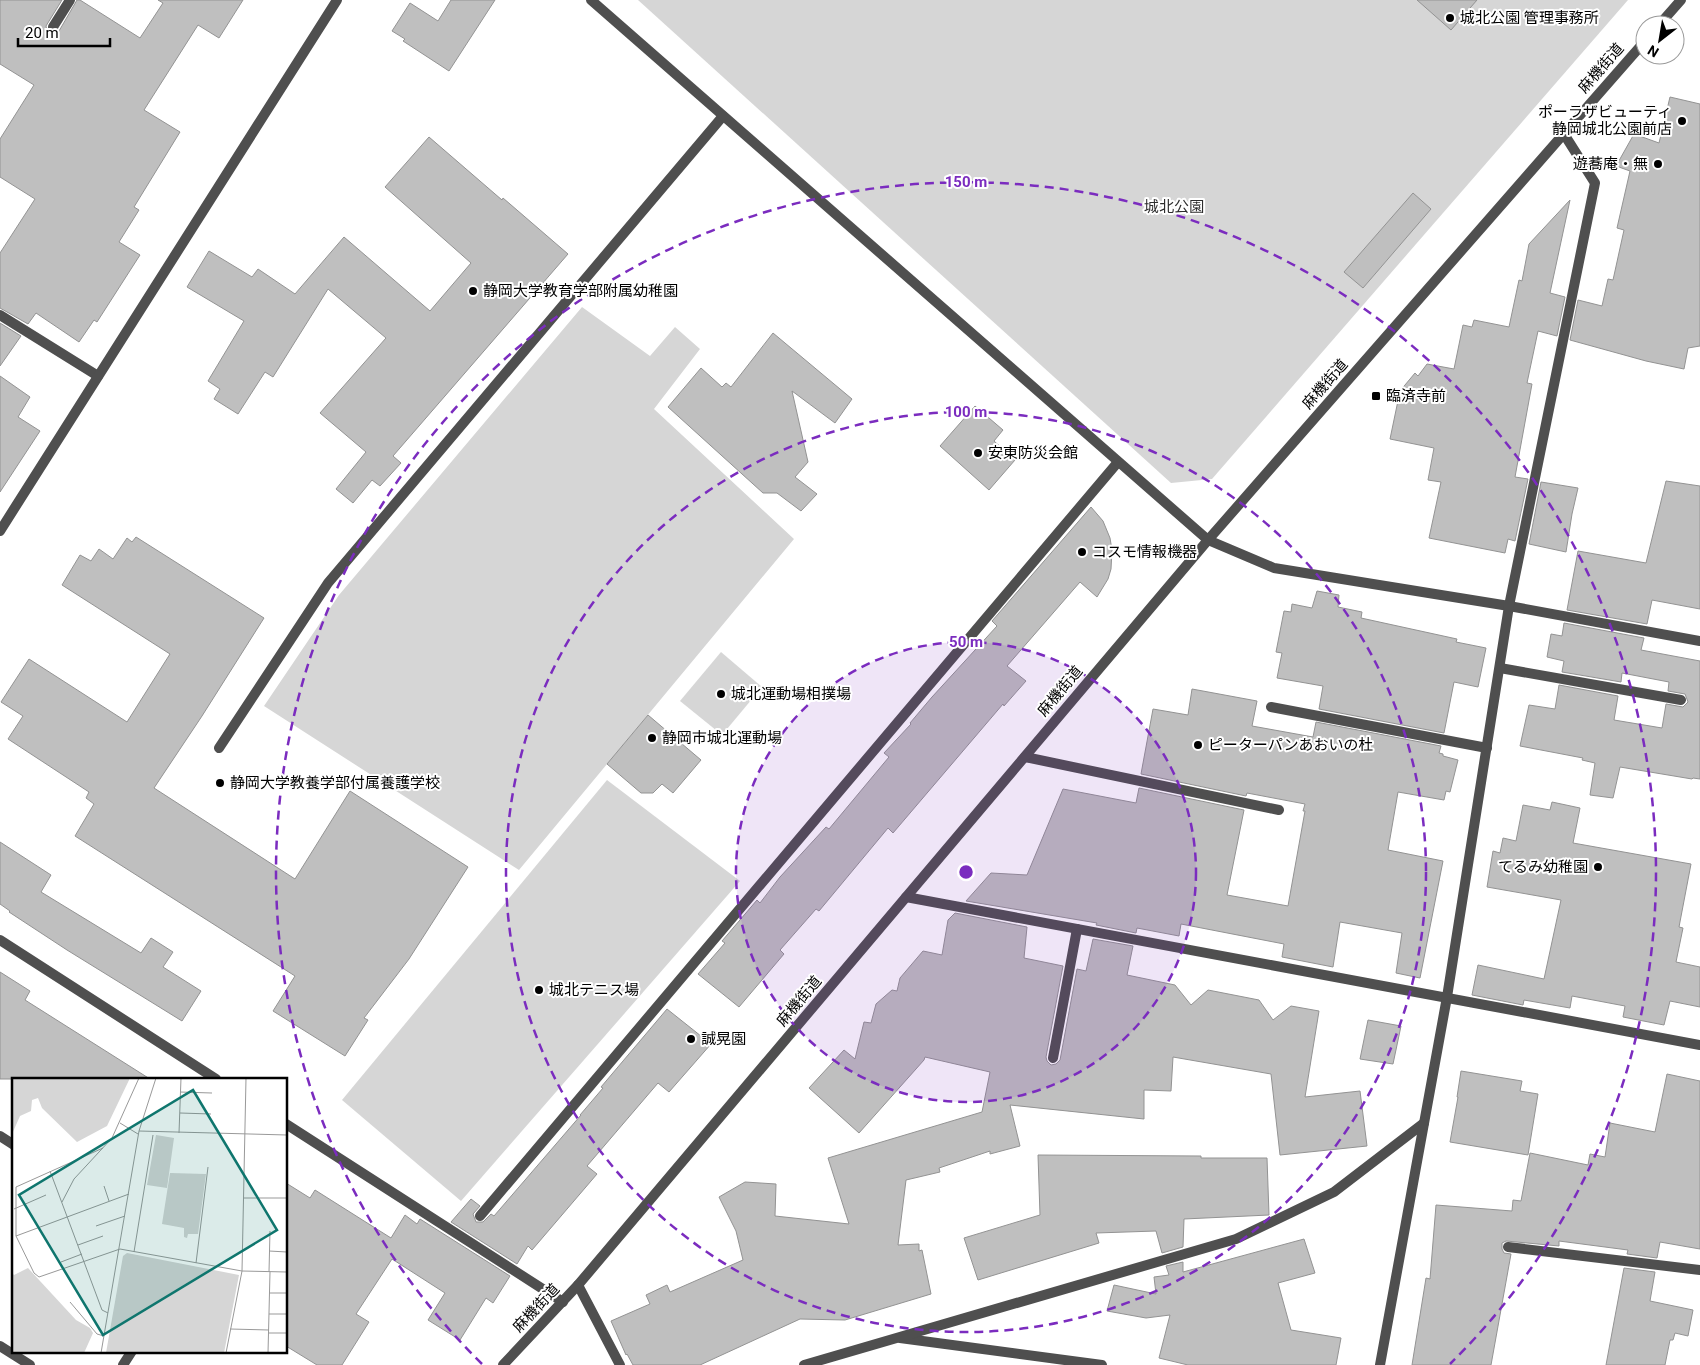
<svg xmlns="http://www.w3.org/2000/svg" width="1700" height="1365" font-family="Roboto,'Noto Sans JP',sans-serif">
<rect width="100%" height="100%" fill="#fff"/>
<g fill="#d6d6d6">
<path d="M638,0H1628L1212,479L1171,483Z"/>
<path d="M582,307L650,356L675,327L700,349L654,409L794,539L519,870L264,706L339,595Z"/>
<path d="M721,652L762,687L722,735L680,701Z"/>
<path d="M607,780L740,881L461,1201L342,1100Z"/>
</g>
<g fill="#bfbfbf" stroke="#939393">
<path d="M0,0H62L46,26L47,31L53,34L59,31L77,0H80L140,38L163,3L158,0H243L219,38L198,25L144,110L180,132L134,207L139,210L119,242L140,255L97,322L94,320L79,342L36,313L28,324L0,308V253L35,199L0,177V139L34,85L0,64Z"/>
<path d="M451,0H495L449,71L403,41L405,39L392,31L410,3L438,21Z"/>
<path d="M1417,0H1477L1451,30Z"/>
<path d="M1670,97L1700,104V346L1688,348L1684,369L1646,361L1570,340L1578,300L1602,306L1608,279L1613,280L1624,230L1617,228L1630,171L1616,166L1634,134L1659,143Z"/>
<path d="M429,137L502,200L503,198L568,254L393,456L401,463L380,486L372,480L353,503L336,489L366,452L320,413L386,338L328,289L273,377L265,372L238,414L214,399L220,389L208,381L244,321L187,287L209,251L252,277L258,269L295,294L344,237L430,311L471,263L385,187Z"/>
<path d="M1413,193L1431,209L1363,288L1344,272Z"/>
<path d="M1570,200L1550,293L1565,297L1557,336L1538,331L1527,383L1532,384L1515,477L1528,479L1515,541L1508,539L1505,553L1429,538L1441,482L1428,480L1434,448L1390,439L1400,391L1415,373L1418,376L1427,364L1454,369L1463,325L1472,327L1474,320L1509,327L1519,280L1522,281L1529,244Z"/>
<path d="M0,323L21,336L0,366Z"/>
<path d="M773,333L852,399L835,423L792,391L808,462L795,477L817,494L801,511L777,493H763L668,407L701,368L722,387L726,383L731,387Z"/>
<path d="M0,376L30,397L18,417L40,431L0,492Z"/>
<path d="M975,406L1003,430L994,441L1015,460L989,490L940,446Z"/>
<path d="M1666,481L1700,486V609L1652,600L1647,624L1567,610L1578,551L1646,563Z"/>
<path d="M1541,482L1578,488L1572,514L1566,552L1529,544Z"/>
<path d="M1091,507L1103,521L1110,538L1112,550L1111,569L1108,579L1097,597L1080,582L1007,666L1026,681L1004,706L1003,704L893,833L888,828L819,911L816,909L780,950L784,954L739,1007L698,974L725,943L722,941L757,900L760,903L780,877L826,827L829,829L889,757L884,753L911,724L910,723L932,697L997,626L992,621Z"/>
<path d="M136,537L264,618L202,716L154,788L295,879L350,791L468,867L409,959L364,1018L368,1020L345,1056L273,1011L295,976L75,836L94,804L86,798L89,792L8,739L23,716L1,702L29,659L127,722L170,654L62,585L80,555L91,561L99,549L113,559L127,538L132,542Z"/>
<path d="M1317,591L1339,595L1338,607L1362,612L1361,618L1457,639L1456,642L1486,648L1478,687L1454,682L1444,733L1319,709L1323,686L1277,678L1282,653L1276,652L1284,611L1291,612L1292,604L1312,608Z"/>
<path d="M1564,623L1644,638L1641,650L1700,661V779L1693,778L1692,779L1620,767L1613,798L1590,795L1595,763L1582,760L1583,758L1520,746L1529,705L1555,709L1559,685L1618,696L1614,720L1662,728L1666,704L1683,707L1688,702L1685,694L1668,691L1669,682L1622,673L1621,682L1562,672L1564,661L1547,657L1551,634L1562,636Z"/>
<path d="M1192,689L1257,701L1252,726L1313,737L1316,722L1441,746L1439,753L1443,754V756L1458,760L1450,792L1446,791L1444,800L1398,792L1388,850L1443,861L1420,978L1396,973L1402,933L1340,922L1333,967L1282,957L1284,944L1181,924L1179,936L1137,928L1136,933L1096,925L1097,923L966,901L991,873L1027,875L1063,789L1136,803L1139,788L1244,810L1227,895L1288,906L1305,811H1303L1305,804L1247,793L1246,796L1141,774L1153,709L1188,715Z"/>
<path d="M648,715L701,760L673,793L662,784L653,793H641L607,764Z"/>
<path d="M1552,802L1580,808L1573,843L1691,864L1679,927L1683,928L1676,962L1700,967V1007L1670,1001L1664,1025L1623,1017L1625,1006L1572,996L1570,1008L1524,1000L1523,1005L1472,995L1478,965L1544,979L1561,900L1487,887L1493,851L1500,853L1503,838L1516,841L1523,805L1550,810Z"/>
<path d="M0,842L51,875L41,892L141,953L151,938L173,952L163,967L201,991L182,1021L67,950L9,912L10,911L0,904Z"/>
<path d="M955,913L1027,927L1024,958L1063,966L1046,1057L1047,1061L1051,1065L1056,1064L1060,1060L1077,969L1086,971L1093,939L1133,946L1127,975L1175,985L1191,1005L1208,990L1259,1000L1273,1020L1291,1006L1319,1011L1305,1097L1360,1091L1367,1146L1280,1155L1271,1074L1173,1057L1171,1091L1144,1090V1119L1010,1105L1020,1146L990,1154V1151L939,1168L940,1172L906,1180L898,1245L919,1244V1251L922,1250L931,1294L845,1320L800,1319L700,1365H633L627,1354L626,1355L611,1321L650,1304L646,1295L667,1285L670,1292L743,1260L736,1231L719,1197L745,1182L776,1184L775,1216L849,1224L828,1158L982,1112L990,1072L925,1057L924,1060L859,1133L809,1088L844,1050L855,1059L864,1022L871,1023L876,1004L892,990L897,991L900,978L923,951L942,955L948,920Z"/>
<path d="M0,972L30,991L25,1000L150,1079H0Z"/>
<path d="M667,1009L711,1044L669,1092L658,1083L587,1166L597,1174L532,1250L528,1246L517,1264L451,1222L471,1199L480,1206L473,1214L476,1222H483L491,1214L494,1216L581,1115H580L603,1088L601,1087Z"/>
<path d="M1368,1020L1401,1026L1393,1064L1360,1059Z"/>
<path d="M1461,1071L1522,1081L1520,1091L1538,1094L1528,1155L1450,1142L1458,1097H1457Z"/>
<path d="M1667,1074L1700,1081V1249L1660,1242L1657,1258L1627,1254L1628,1250L1559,1241V1246L1506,1241L1502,1243V1249L1504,1253L1511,1254L1491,1365H1412L1426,1278L1430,1279L1436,1205L1512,1211L1513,1200L1521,1201L1530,1153L1588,1165L1590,1154L1605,1157L1610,1123L1655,1132Z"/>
<path d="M1038,1155L1201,1156V1158H1267L1269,1215L1184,1219L1183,1247L1162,1253L1156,1231L1096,1233L1099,1243L978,1280L964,1238L1040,1215Z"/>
<path d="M286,1183L310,1198L315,1190L391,1238L405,1215L417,1224L420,1219L510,1276L493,1303L486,1298L460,1340L428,1320L445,1293L392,1259L356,1314L369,1322L342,1365H317L286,1346Z"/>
<path d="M1304,1239L1315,1273L1278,1283L1291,1330L1341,1338L1336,1365H1188L1159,1358L1170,1315L1146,1318L1107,1311L1114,1285L1156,1294L1154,1277L1169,1275L1166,1266L1183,1262V1272Z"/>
<path d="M1624,1268L1655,1272L1650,1301L1693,1310L1688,1336L1675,1333L1673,1340H1670L1665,1365H1606Z"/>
</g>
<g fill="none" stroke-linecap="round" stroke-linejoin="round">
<g stroke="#4f4f4f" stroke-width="10">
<path d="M53,27L70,0"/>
<path d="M219,748L328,583L723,116"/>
<path d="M480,1216L1118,462"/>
</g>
<g stroke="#4f4f4f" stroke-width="10">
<path d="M591,0L1208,540L1274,568L1509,606L1700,641"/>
<path d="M0,315L98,376"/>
<path d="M0,531L337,0"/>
<path d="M1500,668L1681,700"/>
<path d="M1271,707L1487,748"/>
<path d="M1025,757L1279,810"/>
<path d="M906,897L1700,1045"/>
<path d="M0,940L216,1079"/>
<path d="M1053,1058L1077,929"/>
<path d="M286,1124L563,1302"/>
<path d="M0,1136L14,1145"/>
<path d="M1508,1247L1700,1270"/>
<path d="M578,1285L620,1365"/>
<path d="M900,1338L1102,1365"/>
<path d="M0,1346L30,1365"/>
<path d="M123,1365L132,1351"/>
<path d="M804,1365L1236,1239L1334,1192L1424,1123"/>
<path d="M1380,1365L1447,997L1509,606L1595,183L1564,134"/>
</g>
<g stroke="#4f4f4f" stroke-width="10">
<path d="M1659,25L1681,0"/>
<path d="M503,1365L578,1285L1208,540L1645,41"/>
</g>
</g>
<circle cx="966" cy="872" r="230" fill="#7b2cbf" fill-opacity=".12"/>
<g fill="none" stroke="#7b2cbf" stroke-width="2.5" stroke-dasharray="9 6">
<circle cx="966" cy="872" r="230"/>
<circle cx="966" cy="872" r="460"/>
<path d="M482 1364A690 690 0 1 1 1450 1364"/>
</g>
<g fill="#000" stroke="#fff" stroke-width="2">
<circle cx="1450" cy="18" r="5"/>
<circle cx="1682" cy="121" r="5"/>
<circle cx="1658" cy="164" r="5"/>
<circle cx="473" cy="291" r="5"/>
<rect x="1371" y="391" width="10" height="10" rx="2.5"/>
<circle cx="978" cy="453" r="5"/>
<circle cx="1082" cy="552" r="5"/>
<circle cx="721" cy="694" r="5"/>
<circle cx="652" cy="738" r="5"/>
<circle cx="1198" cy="745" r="5"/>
<circle cx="220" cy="783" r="5"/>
<circle cx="1598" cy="867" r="5"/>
<circle cx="539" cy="990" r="5"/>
<circle cx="691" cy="1039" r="5"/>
</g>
<g text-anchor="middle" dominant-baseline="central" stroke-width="4" stroke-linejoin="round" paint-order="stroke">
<g font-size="15" fill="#000" stroke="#fff" text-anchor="start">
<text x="1460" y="18">城北公園 管理事務所</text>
<text x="1672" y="112" text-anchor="end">ポーラザビューティ<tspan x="1672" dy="17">静岡城北公園前店</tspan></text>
<text x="1648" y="164" text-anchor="end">遊蕎庵・無</text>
<text x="483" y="291">静岡大学教育学部附属幼稚園</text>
<text x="1386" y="396">臨済寺前</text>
<text x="988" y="453">安東防災会館</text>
<text x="1092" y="552">コスモ情報機器</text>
<text x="731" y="694">城北運動場相撲場</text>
<text x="662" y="738">静岡市城北運動場</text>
<text x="1208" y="745">ピーターパンあおいの杜</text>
<text x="230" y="783">静岡大学教養学部付属養護学校</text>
<text x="1588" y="867" text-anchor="end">てるみ幼稚園</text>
<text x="549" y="990">城北テニス場</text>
<text x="701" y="1039">誠晃園</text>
</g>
<g font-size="15" fill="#000" stroke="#fff">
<text transform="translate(1601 68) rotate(-49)">麻機街道</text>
<text transform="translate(1325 384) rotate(-49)">麻機街道</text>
<text transform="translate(1060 691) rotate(-50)">麻機街道</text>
<text transform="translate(799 1001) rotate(-50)">麻機街道</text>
<text transform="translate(536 1308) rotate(-47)">麻機街道</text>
</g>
<g font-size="15" fill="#2d2d2d" stroke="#fff">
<text x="1174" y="207">城北公園</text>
</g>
</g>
<g transform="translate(12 1078)">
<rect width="275" height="275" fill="#fff"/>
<path d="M0,0H118L95,48L65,64L30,30L26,20L20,22L19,33L8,38L0,56ZM144,57L162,60L155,110L135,107ZM158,95L194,96L186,156H176L175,160L172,159V150L150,146ZM115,175L227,197L212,275H94L111,178ZM16,190L64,242L78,250L81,255L72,275H0V195L2,197Z" fill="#d6d6d6"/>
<path fill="none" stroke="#999" stroke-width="1" d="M168,14L200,15M168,35L199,36M108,45L126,56M127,53L275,57M167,55L169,0M91,70L4,109V158L22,195L27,199L108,171L230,193L275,194M38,93L90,232L96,235M92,108L97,123M232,120H275M50,124L62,101L100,60L127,0M2,131L34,117M84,148L113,138M4,158L117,116M66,167L91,158M257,173L275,174M122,174L141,57M49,184L70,176M184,185L196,89M257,194L258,153M257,215H275M58,224L85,256L92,258M257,236H275M218,251L257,252M257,255H275M89,275L127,53L144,0M214,275L230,193L234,0M256,275L258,194"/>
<path fill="#0f766e" fill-opacity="0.15" stroke="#0f766e" stroke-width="2.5" d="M181,12L265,152L91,257L7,117Z"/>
<rect width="275" height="275" fill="none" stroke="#000" stroke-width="2.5"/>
</g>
<circle cx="966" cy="872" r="8" fill="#7b2cbf" stroke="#fff" stroke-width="2.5"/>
<g font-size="15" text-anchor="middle" font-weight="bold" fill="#7b2cbf" stroke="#fff" stroke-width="4" stroke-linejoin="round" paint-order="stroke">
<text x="966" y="187">150 m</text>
<text x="966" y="417">100 m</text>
<text x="966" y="647">50 m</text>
</g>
<g transform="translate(1660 40) rotate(211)"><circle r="24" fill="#ffffff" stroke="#999999"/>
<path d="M0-4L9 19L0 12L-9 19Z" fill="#000000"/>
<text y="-8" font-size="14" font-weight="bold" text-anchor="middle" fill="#000000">N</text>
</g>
<path d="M18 38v8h92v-8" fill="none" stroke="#000000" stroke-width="2.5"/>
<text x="25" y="38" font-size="15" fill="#000000" stroke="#ffffff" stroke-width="4" paint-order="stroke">20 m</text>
</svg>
